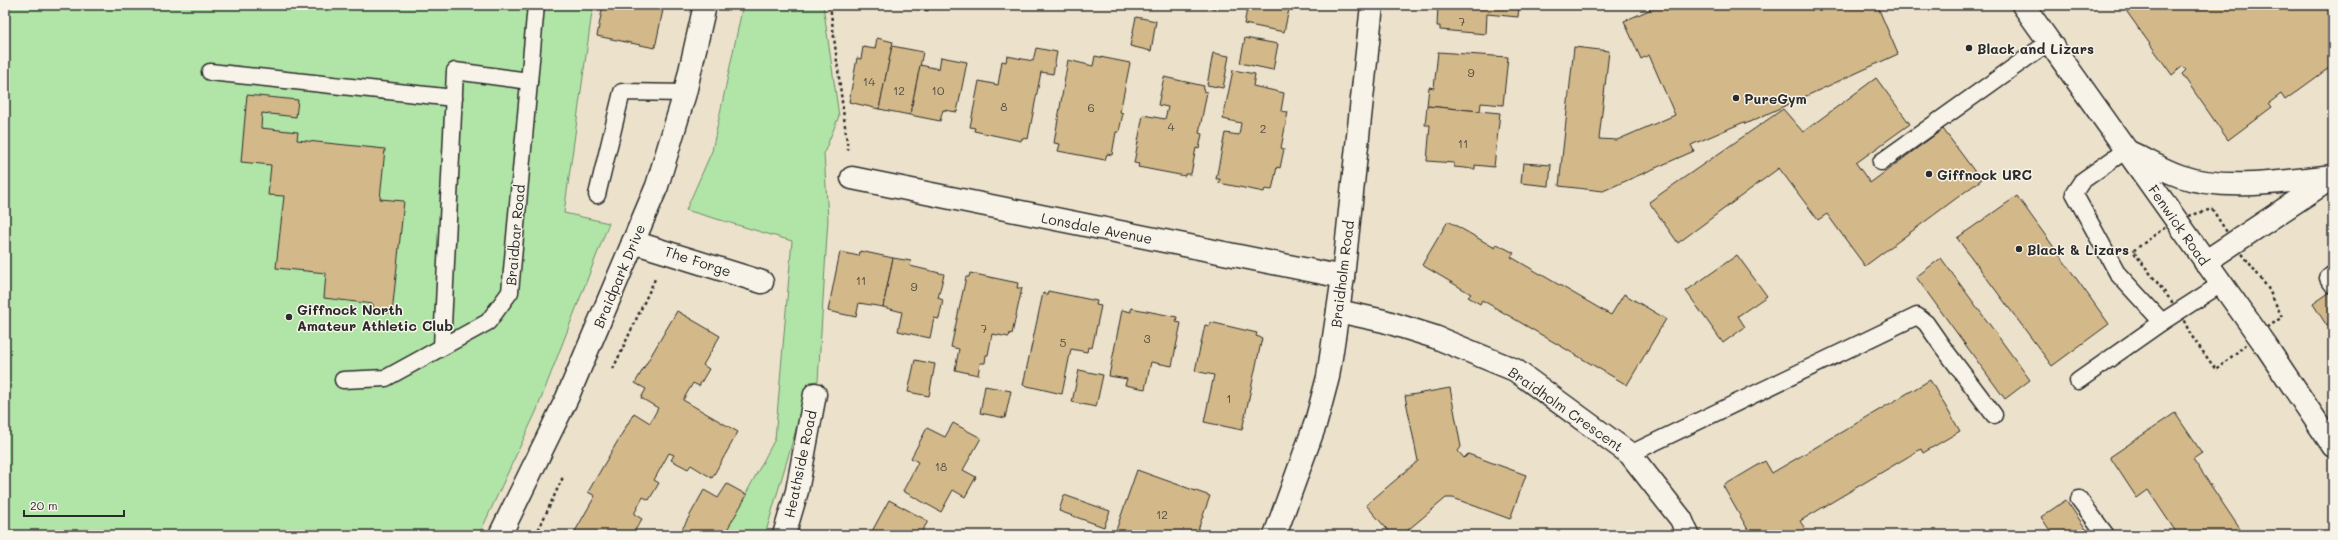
<svg xmlns="http://www.w3.org/2000/svg" width="2338" height="540" font-family="Mali,sans-serif">
<rect width="100%" height="100%" fill="#ece2cc"/>
<filter id="ink" filterUnits="userSpaceOnUse"><feTurbulence type="fractalNoise" baseFrequency=".025" numOctaves="2"/><feDisplacementMap in="SourceGraphic" scale="8" xChannelSelector="R" yChannelSelector="G"/><feConvolveMatrix kernelMatrix="1 2 1 2 8 2 1 2 1" color-interpolation-filters="sRGB"/></filter>
<g filter="url(#ink)">
<g fill="#b0e5a7" stroke="#6e8869">
<path d="M5,5H593L564,213L609,223L536,412L479,535H5Z"/>
<path d="M743,5H823L839,116L824,153L828,219L818,381L810,382L765,535H724L775,439L792,241L686,210L712,151Z"/>
</g>
<g fill="#d3b989" stroke="#2b2b2b">
<path d="M603,5H664L655,48L597,36Z"/>
<path d="M908,5H929L928,11L907,7Z"/>
<path d="M1198,5H1216L1215,9Z"/>
<path d="M1248,5H1290L1284,32L1244,24Z"/>
<path d="M1438,5H1519L1518,17L1487,14L1486,34L1440,30V26H1437Z"/>
<path d="M1661,5H1877L1898,54L1745,124L1744,122L1691,145L1694,151L1603,191L1559,186L1574,47L1609,51L1599,139L1617,140L1675,115L1649,55L1641,59L1624,21Z"/>
<path d="M2122,5H2333V65L2285,100L2281,94L2269,103L2272,107L2228,140L2182,74L2186,70L2183,66L2172,75Z"/>
<path d="M1136,17L1156,21L1151,51L1130,46Z"/>
<path d="M877,38L893,42L879,109L849,102L857,58L861,59L863,47L875,49Z"/>
<path d="M1245,38L1278,44L1273,70L1240,63Z"/>
<path d="M892,46L923,52L910,115L879,109Z"/>
<path d="M1036,48L1057,52L1053,74L1041,72L1028,139L1022,138L1021,141L974,131L975,128L970,127L979,81L998,85L1002,61L1006,62L1007,56L1033,61Z"/>
<path d="M1438,52L1508,57L1503,105L1481,103L1480,111L1427,106L1429,87L1434,88Z"/>
<path d="M1213,53L1229,56L1223,88L1207,85Z"/>
<path d="M1095,56L1130,63L1120,112L1123,113L1119,132H1116L1112,155L1107,154L1105,160L1058,151L1060,144L1054,143L1068,60L1093,66Z"/>
<path d="M941,57L967,62L957,112L943,110L940,121L910,115L920,65L939,69Z"/>
<path d="M1233,70L1255,74L1253,86L1284,93L1281,111L1288,112L1281,148L1284,149L1280,168L1277,167L1272,190L1265,189L1264,192L1219,183L1220,179H1216L1225,133L1239,135L1241,123L1223,119Z"/>
<path d="M1164,77L1204,86L1203,91L1207,92L1199,133L1202,134L1199,149L1196,148L1191,174H1185V176L1138,167L1139,164L1134,163L1143,115L1165,119L1168,107L1158,105Z"/>
<path d="M1876,78L1910,124L1856,163L1870,183L1943,129L1981,180L1865,266L1827,214L1818,220L1779,168L1678,243L1649,202L1783,109L1803,132Z"/>
<path d="M247,95L298,100L296,117L262,113L261,128L298,132L297,140L385,149L380,199L404,201L392,313L373,311V304L324,298L326,273L276,268L284,196L268,195L271,165L241,162Z"/>
<path d="M1427,106L1500,113L1494,167L1475,165V169L1454,167V163L1427,161L1430,125H1425Z"/>
<path d="M1523,163L1551,165L1549,186L1521,183Z"/>
<path d="M2017,196L2109,324L2052,366L1957,238Z"/>
<path d="M1448,221L1495,248L1497,244L1514,253L1511,257L1611,315L1624,294L1666,319L1627,385L1482,300L1480,304L1468,297L1471,294L1422,265Z"/>
<path d="M860,251L893,258L883,307L859,303L856,317L828,311L840,252L859,256Z"/>
<path d="M1737,255L1767,296L1738,316L1745,327L1723,343L1686,291Z"/>
<path d="M893,258L911,261L910,266L944,274L938,298L943,300L939,319L934,318L930,338L898,331L902,312L883,307Z"/>
<path d="M1941,258L2030,380L2005,399L1916,277Z"/>
<path d="M970,273L1018,283L1017,288H1022L1012,334L1010,333L1009,337L992,334L988,355H986L985,363H980L978,375L955,370L959,349L951,347L966,277H969Z"/>
<path d="M2333,290V322L2327,326L2313,304Z"/>
<path d="M1048,291L1097,301L1096,305L1101,306L1092,348L1088,347L1087,352L1071,349L1062,394L1023,385L1043,293L1047,295Z"/>
<path d="M1131,308L1177,317L1176,322L1181,323L1172,366L1151,362L1145,389L1125,385L1127,379L1109,376L1122,310L1131,312Z"/>
<path d="M677,311L720,336L703,365L709,369L699,386L693,383L683,400L738,432L712,478L691,465L688,469L671,460L674,455L669,453L654,480L659,483L649,500L643,497L634,514L642,519L632,535H573L595,496L588,492L634,413L650,423L658,408L641,398L646,389L635,383Z"/>
<path d="M1210,322L1257,333L1256,336L1262,338L1242,430L1204,422L1214,375L1195,371L1205,325L1210,326Z"/>
<path d="M915,360L935,364L929,396L908,392Z"/>
<path d="M1079,370L1103,375L1096,407L1072,402Z"/>
<path d="M1930,380L1960,431L1923,453L1921,449L1800,521L1806,530L1798,535H1751L1723,486L1765,461L1772,473Z"/>
<path d="M985,386L1011,391L1005,418L980,413Z"/>
<path d="M1450,388L1461,447L1458,451L1464,458L1468,454L1526,475L1510,519L1453,498H1446L1402,535H1392L1366,505L1418,461L1405,396Z"/>
<path d="M2175,413L2202,453L2193,459L2244,535H2178L2148,490L2137,498L2110,457Z"/>
<path d="M953,423L981,438L963,470L976,477L965,497L953,490L941,512L903,491L918,462L911,458L927,428L945,437Z"/>
<path d="M1137,470L1210,496L1196,535H1122L1115,533Z"/>
<path d="M727,484L747,495L724,535H683L680,533L704,490L718,498Z"/>
<path d="M1064,495L1110,511L1104,527L1059,511Z"/>
<path d="M889,500L928,521L920,535H870Z"/>
<path d="M2066,500L2090,535H2053L2041,517Z"/>
</g>
<g fill="none" stroke-linecap="round" stroke-linejoin="round">
<defs>
<g id="lane">
<path d="M210,72L454,98"/>
<path d="M2126,150L2082,181L2074,193L2118,274L2162,322L2221,284"/>
<path d="M1881,162L2049,42"/>
<path d="M597,195L622,92L685,93"/>
<path d="M2333,274L2328,278L2333,285"/>
<path d="M442,347L455,71L529,81"/>
<path d="M343,380L386,378L488,322L510,292L536,5"/>
<path d="M2078,381L2162,322"/>
<path d="M1630,454L1917,316L1926,323L1942,346L1994,415"/>
<path d="M2079,499L2106,535"/>
</g>
<g id="street">
<path d="M852,178L1343,277"/>
<path d="M633,242L762,282"/>
<path d="M2205,262L2333,177"/>
<path d="M1338,311L1384,321L1435,337L1515,370L1630,454L1681,519L1688,535"/>
<path d="M500,535L567,398L657,186L685,93L705,5"/>
<path d="M784,535L797,491L815,394"/>
</g>
<path id="secondary" d="M1275,535L1316,422L1328,377L1343,277L1372,5"/>
<g id="primary">
<path d="M2023,5L2266,346L2333,446"/>
<path d="M2127,151C2145,159 2162,170 2180,176C2226,192 2286,181 2333,176"/>
</g>
</defs>
<use href="#lane" stroke="#2b2b2b" stroke-width="19"/>
<use href="#street" stroke="#2b2b2b" stroke-width="25"/>
<use href="#secondary" stroke="#2b2b2b" stroke-width="25"/>
<use href="#primary" stroke="#2b2b2b" stroke-width="25"/>
<g stroke="#2b2b2b" stroke-width="2.5" stroke-dasharray="3 3" stroke-linecap="butt">
<path d="M830,5L848,150"/>
<path d="M2212,209L2234,243L2268,288L2282,317L2257,335L2216,370L2191,335L2179,311L2133,251L2175,220Z"/>
<path d="M613,369L655,279"/>
<path d="M536,535L563,477"/>
</g>
<use href="#lane" stroke="#f7f3e8" stroke-width="16"/>
<use href="#street" stroke="#f7f3e8" stroke-width="22"/>
<use href="#secondary" stroke="#f7f3e8" stroke-width="22"/>
<use href="#primary" stroke="#f7f3e8" stroke-width="22"/>
</g>
</g>
<g fill="#2b2b2b" stroke="#f7f3e8" stroke-width="1.5">
<circle cx="1969" cy="48" r="4"/>
<circle cx="1736" cy="98" r="4"/>
<circle cx="1929" cy="174" r="4"/>
<circle cx="2019" cy="249" r="4"/>
<circle cx="289" cy="317" r="4"/>
</g>
<g text-anchor="middle" dominant-baseline="central" stroke-width="3" stroke-linejoin="round" paint-order="stroke">
<g font-size="12" fill="#554e42">
<text x="1462" y="21">7</text>
<text x="1471" y="72">9</text>
<text x="869" y="81">14</text>
<text x="899" y="90">12</text>
<text x="938" y="90">10</text>
<text x="1004" y="106">8</text>
<text x="1091" y="107">6</text>
<text x="1171" y="126">4</text>
<text x="1263" y="128">2</text>
<text x="1463" y="143">11</text>
<text x="861" y="280">11</text>
<text x="914" y="286">9</text>
<text x="984" y="328">7</text>
<text x="1147" y="338">3</text>
<text x="1063" y="342">5</text>
<text x="1229" y="398">1</text>
<text x="941" y="466">18</text>
<text x="1162" y="514">12</text>
</g>
<g font-size="14" font-weight="bold" fill="#2b2b2b" stroke="#f7f3e8" text-anchor="start">
<text x="1977" y="48">Black and Lizars</text>
<text x="1744" y="98">PureGym</text>
<text x="1937" y="174">Giffnock URC</text>
<text x="2027" y="249">Black &amp; Lizars</text>
<text x="297" y="309">Giffnock North<tspan x="297" dy="16">Amateur Athletic Club</tspan></text>
</g>
<g font-size="14" fill="#2b2b2b" stroke="#f7f3e8">
<text transform="translate(2179 225) rotate(55)">Fenwick Road</text>
<text transform="translate(1097 228) rotate(11)">Lonsdale Avenue</text>
<text transform="translate(515 235) rotate(-85)">Braidbar Road</text>
<text transform="translate(698 261) rotate(18)">The Forge</text>
<text transform="translate(1342 274) rotate(-83)">Braidholm Road</text>
<text transform="translate(619 276) rotate(-67)">Braidpark Drive</text>
<text transform="translate(1566 409) rotate(35)">Braidholm Crescent</text>
<text transform="translate(800 464) rotate(-78)">Heathside Road</text>
</g>
</g>
<rect width="2338" height="540" fill="none" stroke="#f7f3e8" stroke-width="20"/>
<rect x="10" y="10" width="2318" height="520" fill="none" stroke="#2b2b2b" stroke-width="1.5" filter="url(#ink)"/>
<path d="M24 510v6h100v-6" fill="none" stroke="#2b2b2b" stroke-width="2"/>
<text x="30" y="510" font-size="12" fill="#2b2b2b" stroke="#f7f3e8" stroke-width="3" paint-order="stroke">20 m</text>
</svg>
